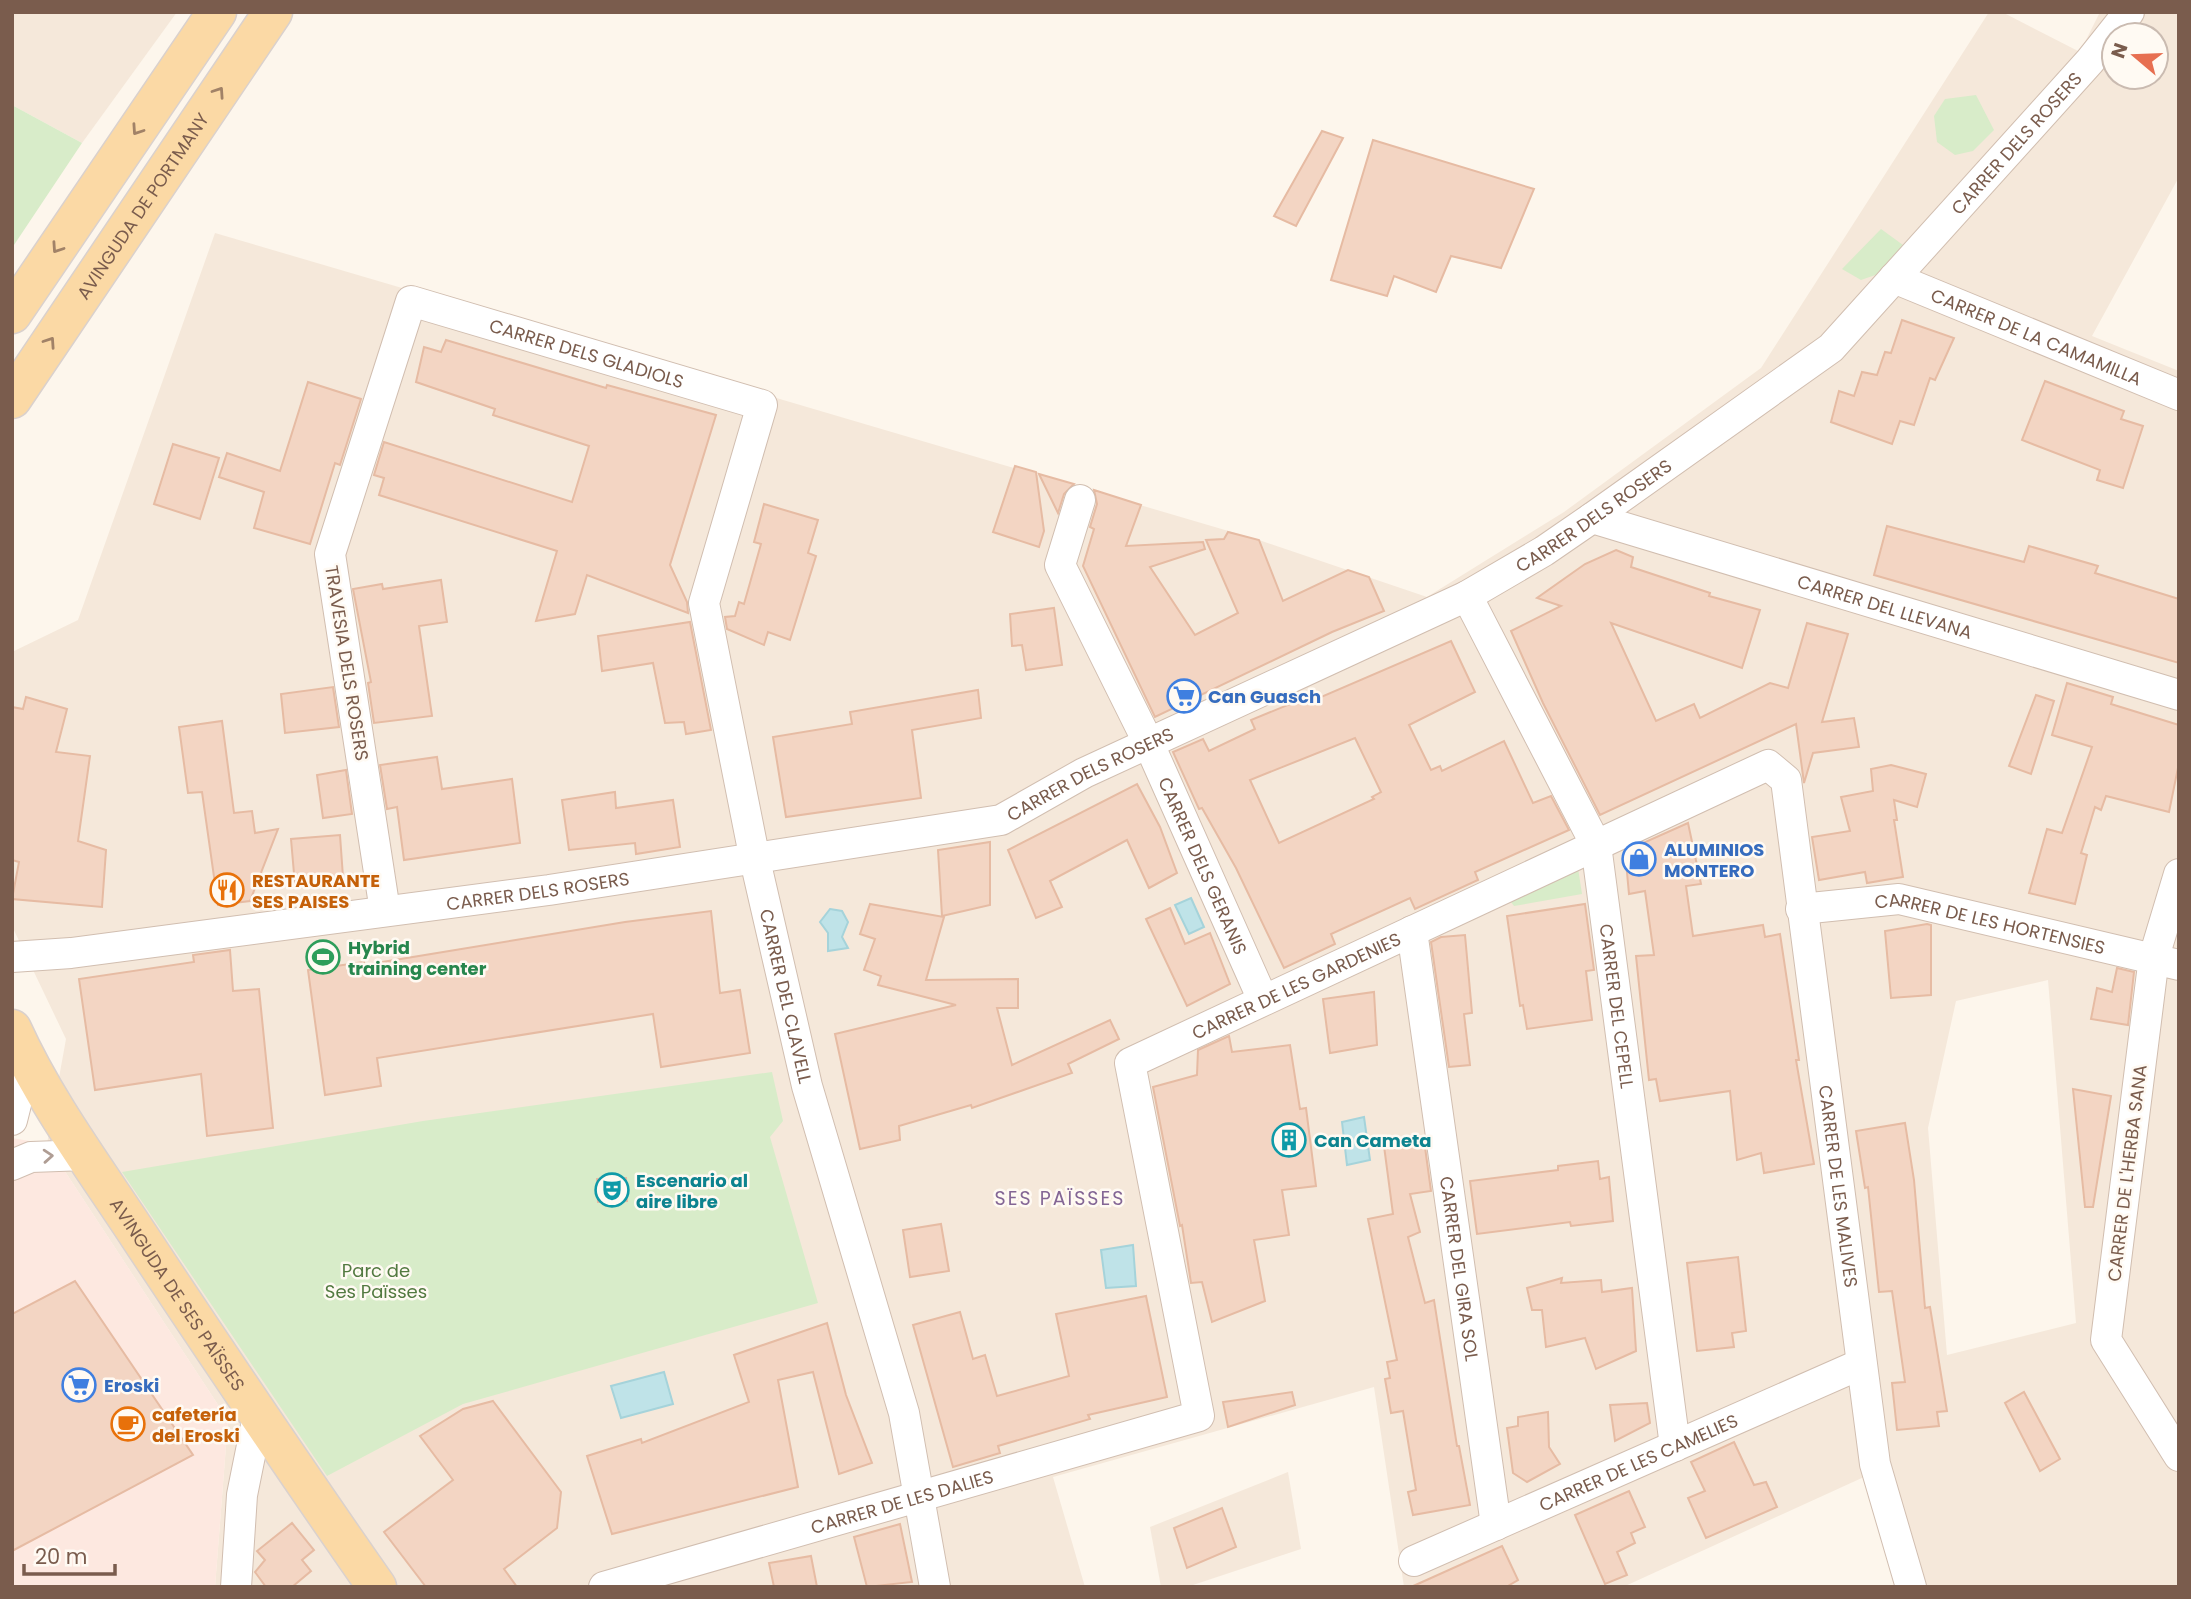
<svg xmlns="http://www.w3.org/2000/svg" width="2191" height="1599" font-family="Poppins,sans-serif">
<rect width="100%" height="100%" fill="#fdf6ec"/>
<g fill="#f5e8da" fill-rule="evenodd">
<path d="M12,12H177L82,143L12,105Z"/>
<path d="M1989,12H2002L2080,52L2100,12H2179V177L2092,336L2179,371V1587H1898L1864,1477L1623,1587H1404L1374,1387L1053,1477L1085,1587H215L228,1420L47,1144L66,1039L12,926V652L78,620L215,233L1259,540L1427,597L1564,512L1761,368ZM2114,35H2156V77H2114ZM2048,980L2076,1323L1947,1355L1928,1128L1956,1001Z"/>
<path d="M1288,1472L1301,1549L1187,1587H1161L1150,1527Z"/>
</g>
<path fill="#fde8e0" d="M12,1138L47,1144L228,1420L215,1587H12Z"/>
<g fill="#d8ecc9">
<path d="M1976,95L1994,130L1973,151L1955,155L1937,142L1934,116L1945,99Z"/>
<path d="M12,105L82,143L12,248Z"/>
<path d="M1881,229L1903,245L1884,272L1861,280L1842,269Z"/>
<path d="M1577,862L1582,894L1514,906L1505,894Z"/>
<path d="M772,1072L783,1121L770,1137L818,1303L463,1404L327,1476L122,1172L423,1121Z"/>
</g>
<g fill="#bfe3e8" stroke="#a5d3da" stroke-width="2">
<path d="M1191,898L1204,927L1189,934L1175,905Z"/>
<path d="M830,909L842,911L848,922L842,937L848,948L828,951V933L820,922Z"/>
<path d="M1364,1117L1370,1160L1347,1165L1342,1122Z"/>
<path d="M1133,1245L1136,1286L1106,1288L1101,1250Z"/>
<path d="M664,1372L673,1404L621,1418L611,1386Z"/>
</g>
<g fill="#f3d5c3" stroke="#e6bba3" stroke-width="2" fill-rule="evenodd">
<path d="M1322,131L1343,138L1296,226L1274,216Z"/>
<path d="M1373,140L1534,189L1501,268L1451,256L1436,292L1394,276L1387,296L1331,280Z"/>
<path d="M1902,320L1954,338L1935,380L1930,378L1914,425L1900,421L1892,444L1831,422L1839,391L1854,396L1862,372L1877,375L1885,352L1891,353Z"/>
<path d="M446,340L606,388L607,385L716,415L670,565L687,602L688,613L587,575L575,614L536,621L557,551L379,495L384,478L374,475L384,442L572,502L589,446L493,415L495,409L416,382L424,347L441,352Z"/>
<path d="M2045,381L2124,411L2121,419L2143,426L2123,488L2097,480L2100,470L2022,440Z"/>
<path d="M308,382L361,399L340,465L335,463L310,544L254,528L264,492L219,477L227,453L280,471Z"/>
<path d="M173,444L219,458L200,519L154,504Z"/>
<path d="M1015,466L1036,472L1044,531L1039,547L993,532Z"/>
<path d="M1039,474L1074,484L1064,494L1058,513Z"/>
<path d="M1094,490L1141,505L1126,546L1203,542L1205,549L1150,567L1195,635L1238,613L1206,540L1224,539L1228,532L1259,540L1283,601L1348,570L1369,577L1384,611L1332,632L1155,717L1083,566L1094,529L1090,527L1097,504Z"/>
<path d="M764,504L818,520L808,553L816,556L790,640L768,632L764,645L727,629L725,617L735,616L739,602L744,604L761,544L754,542Z"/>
<path d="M1887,526L2024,562L2029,546L2098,566L2095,573L2179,599V663L1874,575Z"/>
<path d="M1616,550L1633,557L1631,567L1710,593L1709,596L1760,610L1742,668L1611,623L1656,721L1694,704L1700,718L1770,683L1788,688L1807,623L1848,634L1822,722L1854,718L1859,747L1813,753L1804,783L1796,724L1600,815L1543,703L1511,631L1561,606L1537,598L1585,564Z"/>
<path d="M441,580L447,622L419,626L432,716L374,723L368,683L371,682L353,589L382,584L383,589Z"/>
<path d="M1054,608L1062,665L1026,670L1022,645L1012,646L1010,614Z"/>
<path d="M690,622L711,730L686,734L684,722L665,723L653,663L602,671L598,636Z"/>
<path d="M1451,641L1475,692L1409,725L1431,770L1440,766L1442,771L1504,741L1533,803L1551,796L1569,830L1475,872L1478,880L1415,909L1410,898L1331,934L1335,944L1284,968L1236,868L1202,808L1199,809L1173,752L1203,739L1209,751L1255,729L1251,720L1317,693L1319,698ZM1355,738L1381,792L1372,797L1374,799L1279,843L1250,780Z"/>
<path d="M2067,683L2113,697L2111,704L2179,725V763L2169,812L2106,796L2101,810L2095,807L2081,853L2087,855L2075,904L2029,893L2047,829L2062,833L2092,747L2052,735Z"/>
<path d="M333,687L339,727L285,733L281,694Z"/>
<path d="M978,690L981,718L912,730L921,798L786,817L773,737L852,724L850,712Z"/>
<path d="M2036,695L2054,701L2031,774L2009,766Z"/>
<path d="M26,697L67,709L56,752L90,756L78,841L106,850L102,907L12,899L19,862L12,860V707L23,709Z"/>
<path d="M222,721L234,813L252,811L255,833L278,829L250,901L218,905L202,792L188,793L179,727Z"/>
<path d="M437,757L442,789L512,779L520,843L404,860L397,807L387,809L380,765Z"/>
<path d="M1891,765L1926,774L1917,807L1894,800L1897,820H1894L1903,877L1867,883L1865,872L1819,880L1812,837L1850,831L1841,797L1873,791L1871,769Z"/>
<path d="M346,770L352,814L323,818L317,775Z"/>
<path d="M1137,784L1160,827L1177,873L1149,888L1127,840L1050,881L1062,907L1036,918L1008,850Z"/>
<path d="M615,792L616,808L673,800L680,847L636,854L635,843L569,850L562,800Z"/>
<path d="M1688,823L1701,884L1686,886L1693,936L1763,925L1765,937L1780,934L1799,1060H1796L1814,1164L1764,1173L1761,1153L1737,1160L1730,1091L1660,1101L1656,1079L1649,1080L1636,956L1654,955L1645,891L1629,894L1625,851Z"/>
<path d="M340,835L343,877H333L334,881L295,885L291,839Z"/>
<path d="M990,842V905L942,916L938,850Z"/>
<path d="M870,904L944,917L926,980L1018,979V1008H997L1012,1065L1110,1020L1119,1039L1068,1064L1072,1073L972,1108L971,1105L899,1126L900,1140L860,1149L835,1034L956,1005L878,985L881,976L864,970L875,939L860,934Z"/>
<path d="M1585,904L1594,970L1586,971L1592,1020L1527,1029L1523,1005L1520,1006L1507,916Z"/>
<path d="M1170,908L1185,944L1210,933L1230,984L1187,1006L1146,919Z"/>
<path d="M711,911L720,993L740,990L750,1053L661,1067L653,1014L377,1058L381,1086L325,1095L308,970L364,962V965L625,922Z"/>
<path d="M1927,924L1931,925V995L1891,998L1885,931Z"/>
<path d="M1465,935L1472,1013L1464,1014L1470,1065L1449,1067L1431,942L1441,937Z"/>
<path d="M230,950L233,991L259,989L273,1128L207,1136L201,1074L95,1090L79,979L194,962L193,955Z"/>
<path d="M2117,968L2134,972L2128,1025L2091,1019L2097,988L2112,992Z"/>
<path d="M1374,992L1377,1045L1330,1053L1323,999Z"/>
<path d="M1229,1036L1232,1052L1290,1045L1300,1109L1306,1108L1316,1186L1282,1190L1289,1235L1254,1240L1265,1301L1212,1322L1202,1282L1191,1283L1182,1225L1180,1226L1153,1087L1197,1075L1198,1050Z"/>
<path d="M2073,1089L2111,1096L2093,1207H2085Z"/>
<path d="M1905,1123L1914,1180L1925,1308L1930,1307L1947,1411L1937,1412L1939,1426L1897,1430L1892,1383L1905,1382L1892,1291L1879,1292L1868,1187L1865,1188L1856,1131Z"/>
<path d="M1424,1140L1431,1191L1410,1194L1420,1232L1408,1237L1425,1303L1434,1300L1457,1446H1459L1470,1505L1413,1515L1408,1492L1416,1490L1403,1411L1391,1413L1385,1379L1390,1378L1387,1362L1397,1360L1368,1219L1393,1214L1384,1146Z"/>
<path d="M1598,1161L1600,1179L1609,1177L1613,1221L1571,1226L1570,1222L1477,1234L1470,1181L1558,1170V1166Z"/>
<path d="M626,1178L627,1201L598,1202L597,1179Z"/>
<path d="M941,1224L949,1271L910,1277L903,1230Z"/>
<path d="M1738,1257L1746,1331L1732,1333L1734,1347L1697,1351L1687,1263Z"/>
<path d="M1562,1278L1561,1283L1601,1280L1602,1292L1632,1288L1636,1351L1596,1369L1585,1338L1546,1347L1542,1310H1532L1527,1288Z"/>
<path d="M75,1281L193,1455L12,1551V1314Z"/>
<path d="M1146,1296L1167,1397L1088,1415L1090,1419L998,1446L1000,1453L953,1467L913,1325L960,1312L973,1359L985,1355L997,1396L1069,1376L1056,1314Z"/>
<path d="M827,1323L846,1395L872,1463L839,1474L813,1372L778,1380L798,1487L612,1534L587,1456L641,1439L642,1443L749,1402L734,1355Z"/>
<path d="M1292,1392L1295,1405L1228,1427L1223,1402Z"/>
<path d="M2024,1392L2060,1459L2040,1471L2005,1403Z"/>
<path d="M493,1401L561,1492L557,1528L504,1569L517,1587H426L384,1532L453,1480L420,1436L463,1409Z"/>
<path d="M1647,1403L1650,1423L1615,1441L1610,1405Z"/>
<path d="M1548,1412L1549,1447L1560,1464L1527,1482L1513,1473L1507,1428L1518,1426V1417Z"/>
<path d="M1734,1442L1754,1485L1766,1482L1777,1507L1706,1538L1688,1498L1705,1491L1691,1462Z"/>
<path d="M1629,1491L1645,1527L1631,1533L1635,1543L1617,1552L1627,1575L1605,1584L1575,1515Z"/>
<path d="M1222,1508L1236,1547L1187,1568L1174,1528Z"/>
<path d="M292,1523L314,1550L302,1560L311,1571L292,1587H266L255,1572L265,1560L257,1551Z"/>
<path d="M900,1524L912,1582L867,1587L854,1537Z"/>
<path d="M1502,1546L1518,1580L1506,1587H1411Z"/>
<path d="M811,1556L817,1587H774L769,1563Z"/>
</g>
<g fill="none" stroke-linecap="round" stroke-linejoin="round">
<defs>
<g id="minor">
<path id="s1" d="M1894,278L2179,395"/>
<path id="s2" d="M1080,500L1060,565L1149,744L1263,1000"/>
<path id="s3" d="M1592,518L2179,695"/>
<path id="s4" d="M1467,596L1596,845L1675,1446"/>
<path d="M2179,874L2154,957L2106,1340L2179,1456"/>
<path id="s5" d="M1801,909L1899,899L2179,965"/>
<path id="s6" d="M385,911L330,554L411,301L762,405L704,603L755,860L807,1086L904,1413L935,1587"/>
<path id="s7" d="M1412,931L1496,1525"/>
<path id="s8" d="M12,957L71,953L549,890L1001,820L1084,773L1467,596L1544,551L1592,518L1831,348L2090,61L2129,12"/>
<path d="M12,1120L27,1060"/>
<path d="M12,1165L31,1157L86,1155"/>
<path id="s9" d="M1414,1561L1861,1364"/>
<path d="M236,1587L242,1495L258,1416"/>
<path id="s10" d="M604,1587L1199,1416L1130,1063L1768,765L1786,780L1875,1464L1911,1587"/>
</g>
<g id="major">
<path d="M12,314L217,12"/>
<path id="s11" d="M12,399L273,12"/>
<path id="s12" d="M12,1029C45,1102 95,1169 139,1236C217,1354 296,1471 377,1587"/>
</g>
</defs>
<use href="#minor" stroke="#d1beb0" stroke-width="32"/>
<use href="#major" stroke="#dad1cd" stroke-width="41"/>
<use href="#minor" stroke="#fff" stroke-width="30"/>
<use href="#major" stroke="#fbd9a5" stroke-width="38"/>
</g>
<defs><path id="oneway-chevron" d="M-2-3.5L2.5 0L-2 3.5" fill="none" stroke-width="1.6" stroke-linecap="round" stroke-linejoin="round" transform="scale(1.75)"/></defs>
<g stroke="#a18267">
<use href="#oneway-chevron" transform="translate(219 92) rotate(-56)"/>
<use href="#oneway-chevron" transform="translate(137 130) rotate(124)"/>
<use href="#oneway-chevron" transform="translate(57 248) rotate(124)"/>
<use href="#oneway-chevron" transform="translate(50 342) rotate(-56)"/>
</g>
<use stroke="#af9d94" href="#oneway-chevron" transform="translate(48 1156) rotate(-4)"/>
<defs>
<symbol id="supermarket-ring" viewBox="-11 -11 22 22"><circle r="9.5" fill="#fffaf3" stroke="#3f7fe0" stroke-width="1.5"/><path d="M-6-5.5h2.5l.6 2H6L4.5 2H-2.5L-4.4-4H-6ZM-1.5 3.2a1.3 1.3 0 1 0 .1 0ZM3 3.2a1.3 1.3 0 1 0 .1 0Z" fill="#3f7fe0"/></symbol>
<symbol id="shop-ring" viewBox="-11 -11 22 22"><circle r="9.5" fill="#fffaf3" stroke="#3f7fe0" stroke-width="1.5"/><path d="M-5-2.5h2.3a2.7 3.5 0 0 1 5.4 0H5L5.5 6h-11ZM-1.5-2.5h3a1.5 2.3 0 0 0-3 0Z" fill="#3f7fe0"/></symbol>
<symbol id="restaurant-ring" viewBox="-11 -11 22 22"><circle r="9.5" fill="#fffaf3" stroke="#e8710a" stroke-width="1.5"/><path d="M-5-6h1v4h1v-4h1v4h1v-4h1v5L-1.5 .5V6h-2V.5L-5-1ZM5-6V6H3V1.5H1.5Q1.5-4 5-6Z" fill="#e8710a"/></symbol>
<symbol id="stadium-ring" viewBox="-11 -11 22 22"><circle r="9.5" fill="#fffaf3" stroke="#2e9e5b" stroke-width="1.5"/><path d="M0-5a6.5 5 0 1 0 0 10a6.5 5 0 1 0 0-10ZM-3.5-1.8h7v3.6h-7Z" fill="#2e9e5b"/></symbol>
<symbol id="building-ring" viewBox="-11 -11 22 22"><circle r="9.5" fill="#fffaf3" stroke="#0f9aa8" stroke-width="1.5"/><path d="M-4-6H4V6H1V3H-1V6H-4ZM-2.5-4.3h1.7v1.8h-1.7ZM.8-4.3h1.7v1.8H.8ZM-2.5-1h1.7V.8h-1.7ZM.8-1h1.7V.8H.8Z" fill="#0f9aa8"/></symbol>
<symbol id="theatre-ring" viewBox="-11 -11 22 22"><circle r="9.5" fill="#fffaf3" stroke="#0f9aa8" stroke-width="1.5"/><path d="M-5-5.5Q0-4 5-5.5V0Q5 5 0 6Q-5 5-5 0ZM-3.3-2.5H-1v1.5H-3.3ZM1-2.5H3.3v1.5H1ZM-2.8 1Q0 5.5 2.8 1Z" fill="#0f9aa8"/></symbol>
<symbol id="cafe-ring" viewBox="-11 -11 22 22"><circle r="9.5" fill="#fffaf3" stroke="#e8710a" stroke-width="1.5"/><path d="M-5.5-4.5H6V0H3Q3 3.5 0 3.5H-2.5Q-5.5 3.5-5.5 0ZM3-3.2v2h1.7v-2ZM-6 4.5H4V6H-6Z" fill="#e8710a"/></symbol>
</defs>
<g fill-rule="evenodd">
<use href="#supermarket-ring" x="1165" y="677" width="38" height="38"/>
<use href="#shop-ring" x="1620" y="840" width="38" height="38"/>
<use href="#restaurant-ring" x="208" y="871" width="38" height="38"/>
<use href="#stadium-ring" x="304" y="938" width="38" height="38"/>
<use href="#building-ring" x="1270" y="1121" width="38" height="38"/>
<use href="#theatre-ring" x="593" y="1171" width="38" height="38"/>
<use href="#supermarket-ring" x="60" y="1366" width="38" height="38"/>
<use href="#cafe-ring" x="109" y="1405" width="38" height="38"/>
</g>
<g text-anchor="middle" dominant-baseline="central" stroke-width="5" stroke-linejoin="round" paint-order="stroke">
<g font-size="18" fill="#7a5c4d" stroke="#fffaf3">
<text stroke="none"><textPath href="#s8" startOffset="2233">CARRER DELS ROSERS</textPath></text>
<text stroke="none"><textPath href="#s11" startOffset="233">AVINGUDA DE PORTMANY</textPath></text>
<text stroke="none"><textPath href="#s1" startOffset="154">CARRER DE LA CAMAMILLA</textPath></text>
<text stroke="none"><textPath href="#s6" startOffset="810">CARRER DELS GLADIOLS</textPath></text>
<text stroke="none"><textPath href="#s8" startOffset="1666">CARRER DELS ROSERS</textPath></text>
<text stroke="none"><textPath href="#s3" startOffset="306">CARRER DEL LLEVANA</textPath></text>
<text transform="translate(347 663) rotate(81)">TRAVESIA DELS ROSERS</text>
<text stroke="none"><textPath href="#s8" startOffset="1099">CARRER DELS ROSERS</textPath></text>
<text stroke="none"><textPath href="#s2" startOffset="401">CARRER DELS GERANIS</textPath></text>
<text stroke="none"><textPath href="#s8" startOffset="530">CARRER DELS ROSERS</textPath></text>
<text stroke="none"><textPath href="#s5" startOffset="192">CARRER DE LES HORTENSIES</textPath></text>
<text stroke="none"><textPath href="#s10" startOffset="1162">CARRER DE LES GARDENIES</textPath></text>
<text stroke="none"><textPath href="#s6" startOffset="1601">CARRER DEL CLAVELL</textPath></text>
<text stroke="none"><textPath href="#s4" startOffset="443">CARRER DEL CEPELL</textPath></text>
<text transform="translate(2127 1173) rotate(-83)">CARRER DE L'HERBA SANA</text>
<text stroke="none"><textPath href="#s10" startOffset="2116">CARRER DE LES MALIVES</textPath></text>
<text stroke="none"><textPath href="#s7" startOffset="341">CARRER DEL GIRA SOL</textPath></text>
<text stroke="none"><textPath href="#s12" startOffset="313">AVINGUDA DE SES PAÏSSES</textPath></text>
<text stroke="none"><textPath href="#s9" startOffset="245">CARRER DE LES CAMELIES</textPath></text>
<text stroke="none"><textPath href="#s10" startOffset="310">CARRER DE LES DALIES</textPath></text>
</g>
<g font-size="18" font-weight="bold" fill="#366cbe" stroke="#fffaf3" text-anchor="start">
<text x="1208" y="696">Can Guasch</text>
<text x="1664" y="849">ALUMINIOS<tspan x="1664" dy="21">MONTERO</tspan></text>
<text x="104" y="1385">Eroski</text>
</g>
<g font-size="18" font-weight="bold" fill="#c56008" stroke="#fffaf3" text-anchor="start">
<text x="252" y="880">RESTAURANTE<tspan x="252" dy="21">SES PAISES</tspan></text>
<text x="152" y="1414">cafetería<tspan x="152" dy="21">del Eroski</tspan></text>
</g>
<g font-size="18" font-weight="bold" fill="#27864d" stroke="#fffaf3" text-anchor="start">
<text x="348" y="947">Hybrid<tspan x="348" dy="21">training center</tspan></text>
</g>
<g font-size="18" font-weight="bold" fill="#0d838f" stroke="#fffaf3" text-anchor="start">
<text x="1314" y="1140">Can Cameta</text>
<text x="636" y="1180">Escenario al<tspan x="636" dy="21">aire libre</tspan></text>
</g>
<g font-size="18" fill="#537a41" stroke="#fffaf3">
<text x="376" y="1270">Parc de<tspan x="376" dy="21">Ses Païsses</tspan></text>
</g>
<g font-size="19" letter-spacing="2" fill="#846695" stroke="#fffaf3">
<text x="1060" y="1198">SES PAÏSSES</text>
</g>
</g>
<rect width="2191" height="1599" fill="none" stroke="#7a5c4d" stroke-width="28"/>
<g transform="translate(2135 56) rotate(289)"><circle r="33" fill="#fffaf3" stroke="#cabbb1" stroke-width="2"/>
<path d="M0-5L12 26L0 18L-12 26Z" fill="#e76f51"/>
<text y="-10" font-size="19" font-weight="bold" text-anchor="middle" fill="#7a5c4d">N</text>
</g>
<path d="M24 1564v10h91v-10" fill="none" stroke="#7a5c4d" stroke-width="3.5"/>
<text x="35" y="1564" font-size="21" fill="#7a5c4d" stroke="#fffaf3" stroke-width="5" paint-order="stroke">20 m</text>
</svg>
